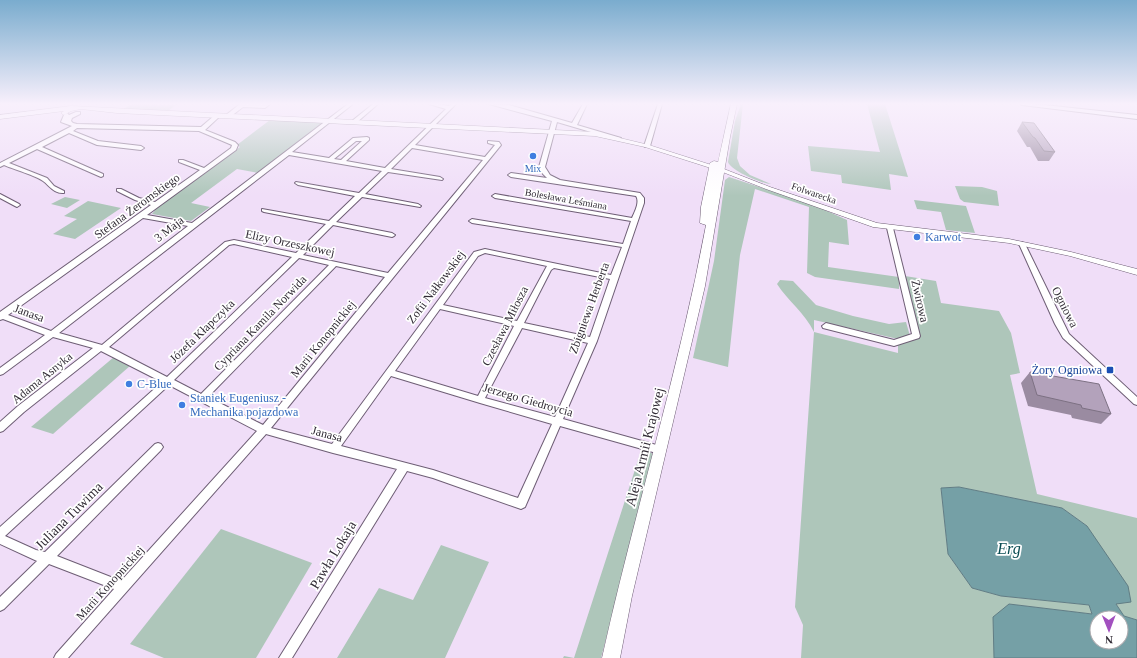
<svg xmlns="http://www.w3.org/2000/svg" width="1137" height="658" font-family="Georgia,serif">
<rect width="100%" height="100%" fill="#f0def8"/>
<g fill="#aec6ba">
<path d="M132,104L176,105L168,111L123,109Z"/>
<path d="M741,104H743L737,158L740,166L750,175L771,184C763,184 731,171 728,162L735,121Z"/>
<path d="M867,104H885L908,177L889,174L891,190L842,183L841,175L811,171L808,146L880,152Z"/>
<path d="M270,120L324,123L258,173L237,169L191,203L210,207L191,221L152,214L156,209L240,147L237,145Z"/>
<path d="M729,177L814,205L847,220L849,245L829,242L828,267L899,277V289L815,277L807,273L809,207L755,189L740,255L728,367L693,358L714,261L725,180Z"/>
<path d="M955,186L982,187L997,191L999,206L964,202L960,199Z"/>
<path d="M65,197L80,200L67,208L51,204Z"/>
<path d="M914,200L966,206L975,233L946,230L941,212L917,209Z"/>
<path d="M88,201L121,208L75,239L53,234L77,219L64,216Z"/>
<path d="M905,276L936,281L941,303L999,311L1011,333L1020,373L1010,375L1037,494L1137,518V620L1124,616L1116,604L1087,526L1062,508L959,487L941,488L948,554L972,588L1001,596L1089,605L1092,614L1009,604L994,638V658H801L803,625L795,607L814,332C805,313 788,301 777,284L780,280L793,281L816,305L853,316L889,324L906,322L910,336L898,339L814,320V332L898,353V345L920,338Z"/>
<path d="M114,357L131,365L53,434L31,427Z"/>
<path d="M642,448L655,455L601,658H563L564,656L574,658Z"/>
<path d="M221,529L312,563L256,658H164L130,644Z"/>
<path d="M441,545L489,562L445,658H337L379,588L413,600Z"/>
</g>
<path fill="#75a0a6" stroke="#617d84" fill-rule="evenodd" d="M959,487L1062,508L1087,526L1128,586L1131,602L1116,604L1124,616L1137,620V658H994L993,617L1009,604L1092,614L1089,605L1001,596L972,588L948,554L941,488ZM1097,618H1121V642H1097Z"/>
<g fill="none" stroke-linecap="round" stroke-linejoin="round">
<defs>
<g id="minor">
<path d="M240,104H270L265,108L243,107L230,117H226V115Z"/>
<path d="M348,104H353L292,152L329,158L353,138L367,137L369,138V140L346,161L385,168L446,109L429,104H438L449,106L451,104H456L415,145L485,157L495,145L488,143V141L499,142L501,145L271,428L332,444L474,252L485,249L611,275L622,247L472,223L469,221L472,219L623,244L631,221L495,198L492,196L495,194L632,218C635,211 640,202 636,196L511,177L508,175L511,173L547,178L543,174L539,167L552,121L489,104L509,105L572,123L583,104H587L577,125L621,138L618,140L557,122L545,167L550,175L560,180L640,193L644,198V203L597,341L563,419L660,446L663,447L665,450L663,453L660,454L560,426L525,507L521,509L433,478L407,471L292,658H279L397,469L333,453L266,434L68,658H54L56,654L114,589L49,564L4,609L0,611V597L37,561L0,544V527L162,382L101,351L24,412L3,431L0,432V422L18,406L93,348L53,337L3,374L0,375V368L45,335L3,319L0,320V312L151,205L135,200L117,191V189H121L139,198L155,202L200,170L179,162V160H183L204,168L231,148L232,145L199,131L77,128L73,131L98,141L141,146L144,148L141,150L97,145L69,133L42,147L103,174V176L101,177L37,149L9,163L47,178L54,186L64,191V193C54,194 50,186 43,181C37,176 13,169 4,165L0,167V163L72,126L61,122L64,115L67,113L69,115L76,112H80V114L72,118L71,121L73,123L77,124L201,127L215,115H219V117L205,130L235,142L238,145L236,150L147,215L192,223ZM356,141H362L341,160L334,159ZM412,148L483,160L388,273L303,255L333,225L392,237L394,236L395,235L392,233L336,222L362,197L420,207L421,206L418,204L365,194L388,172L442,180L443,179L440,177L391,169ZM289,155L382,171L359,193L296,182L295,183L298,185L355,196L329,221L262,209V211L264,212L326,224L296,253L234,240L225,242L102,345L59,333ZM143,218L188,226L51,331L8,315ZM234,244L292,257L167,377L109,347L229,245ZM485,253L547,266L517,321L443,305L478,256ZM299,258L329,265L201,394L174,380ZM336,266L385,277L263,425L208,397ZM554,268L610,279L590,337L524,323L551,270ZM440,309L514,326L478,396L395,371ZM522,328L588,343L555,417L485,398ZM391,376L480,403L552,424L518,498L433,470L341,446ZM169,385L257,431L121,581L57,556L161,450L163,447L161,444L158,443L155,444L45,552L36,550L5,536Z"/>
<path d="M373,104H378L356,123H352V121Z"/>
<path d="M658,104H662L650,146L645,147L644,146Z"/>
<path d="M1020,104H1035L1137,115V119L1022,105Z"/>
<path d="M0,194L19,204L20,205L17,207L15,206L0,198Z"/>
<path d="M890,226L893,228L920,336L919,338L894,346L823,328L822,326L826,323L894,340L912,334L887,228Z"/>
<path d="M1022,242L1025,244L1069,334L1137,397V405L1134,404L1063,338L1055,324L1019,244Z"/>
</g>
<path id="tertiary" d="M71,106L595,132L649,145L724,169L770,187L877,223L1009,239L1071,252L1137,269V275L1070,256L1009,243L873,227L766,189L720,171L645,147L595,136L117,113L81,109L71,111L64,115L61,113L64,111L0,119V115Z"/>
<path id="secondary" d="M731,104H737L730,137L705,286L632,596L620,658H602C634,513 679,371 706,225L700,223L701,207L710,163L714,161L718,162Z"/>
</defs>
<use href="#minor" stroke="#6e5e75" stroke-width="2"/>
<use href="#tertiary" stroke="#6e5e75" stroke-width="1"/>
<use href="#secondary" stroke="#6e5e75" stroke-width="1"/>
<use href="#minor" fill="#fff" fill-rule="evenodd"/>
<use href="#tertiary" fill="#fff" fill-rule="evenodd"/>
<use href="#secondary" fill="#fff" fill-rule="evenodd"/>
</g>
<g fill="#9a8ba1">
<path d="M1022,122L1055,152L1049,161H1038L1030,147H1027L1017,131Z"/>
<path d="M1030,372L1111,414L1101,424L1072,418L1071,415L1028,406L1021,383Z"/>
</g>
<g fill="#b3a2bb" stroke="#7d7183">
<path d="M1022,122L1034,123L1055,152L1044,151L1035,138L1033,137Z"/>
<path d="M1030,372L1099,384L1111,414L1082,408L1081,405L1037,395Z"/>
</g>
<linearGradient id="sky" x2="0" y2="1"><stop stop-color="#7aacce"/><stop offset="0.53" stop-color="#f8f0fc"/><stop offset="1" stop-color="#f8f0fc" stop-opacity="0"/></linearGradient>
<rect width="1137" height="196" fill="url(#sky)"/>
<g fill="#3f7fe0" stroke="#fff" stroke-width="1.5">
<circle cx="533" cy="156" r="4"/>
<circle cx="917" cy="237" r="4"/>
<circle cx="129" cy="384" r="4"/>
<circle cx="182" cy="405" r="4"/>
</g>
<rect fill="#1a4fb4" stroke="#fff" stroke-width="1.5" x="1106" y="366" width="8" height="8" rx="2"/>
<g text-anchor="middle" dominant-baseline="central" stroke-width="3.5" stroke-linejoin="round" paint-order="stroke">
<g font-size="10" fill="#366cbe" stroke="#fff">
<text x="533" y="168">Mix</text>
</g>
<g font-size="10" fill="#322c36" stroke="#fff">
<text transform="translate(814 193) rotate(19)">Folwarecka</text>
<text transform="translate(566 199) rotate(10)">Bolesława Leśmiana</text>
</g>
<g font-size="12" fill="#322c36" stroke="#fff">
<text transform="translate(137 206) rotate(-36)">Stefana Żeromskiego</text>
<text transform="translate(169 229) rotate(-38)">3 Maja</text>
<text transform="translate(290 243) rotate(12)">Elizy Orzeszkowej</text>
<text transform="translate(436 287) rotate(-53)">Zofii Nałkowskiej</text>
<text transform="translate(920 301) rotate(77)">Żwirowa</text>
<text transform="translate(1065 307) rotate(63)">Ogniowa</text>
<text transform="translate(589 308) rotate(-70)">Zbigniewa Herberta</text>
<text transform="translate(29 313) rotate(20)">Janasa</text>
<text transform="translate(260 323) rotate(-46)">Cypriana Kamila Norwida</text>
<text transform="translate(505 326) rotate(-63)">Czesława Miłosza</text>
<text transform="translate(202 331) rotate(-44)">Józefa Kłapczyka</text>
<text transform="translate(323 339) rotate(-51)">Marii Konopnickiej</text>
<text transform="translate(42 378) rotate(-39)">Adama Asnyka</text>
<text transform="translate(528 400) rotate(16)">Jerzego Giedroycia</text>
<text transform="translate(327 434) rotate(15)">Janasa</text>
<text transform="translate(110 583) rotate(-48)">Marii Konopnickiej</text>
</g>
<g font-size="12" fill="#366cbe" stroke="#fff" text-anchor="start">
<text x="925" y="237">Karwot</text>
<text x="137" y="384">C-Blue</text>
<text x="190" y="398">Staniek Eugeniusz -<tspan x="190" dy="14">Mechanika pojazdowa</tspan></text>
</g>
<g font-size="12" fill="#164399" stroke="#fff" text-anchor="end">
<text x="1102" y="370">Żory Ogniowa</text>
</g>
<g font-size="14" fill="#322c36" stroke="#fff">
<text transform="translate(645 447) rotate(-76)">Aleja Armii Krajowej</text>
<text transform="translate(69 516) rotate(-45)">Juliana Tuwima</text>
<text transform="translate(333 555) rotate(-59)">Pawła Lokaja</text>
</g>
<g font-size="16" font-style="italic" fill="#094b52" stroke="#fff">
<text x="1009" y="548">Erg</text>
</g>
</g>
<g transform="translate(1109 630) rotate(179)"><circle r="19" fill="#ffffff" stroke="#adabaf"/>
<path d="M0-3L7 15L0 10L-7 15Z" fill="#a250bf"/>
<text y="-6" font-size="11" font-weight="bold" text-anchor="middle" fill="#322c36">N</text>
</g>
</svg>
